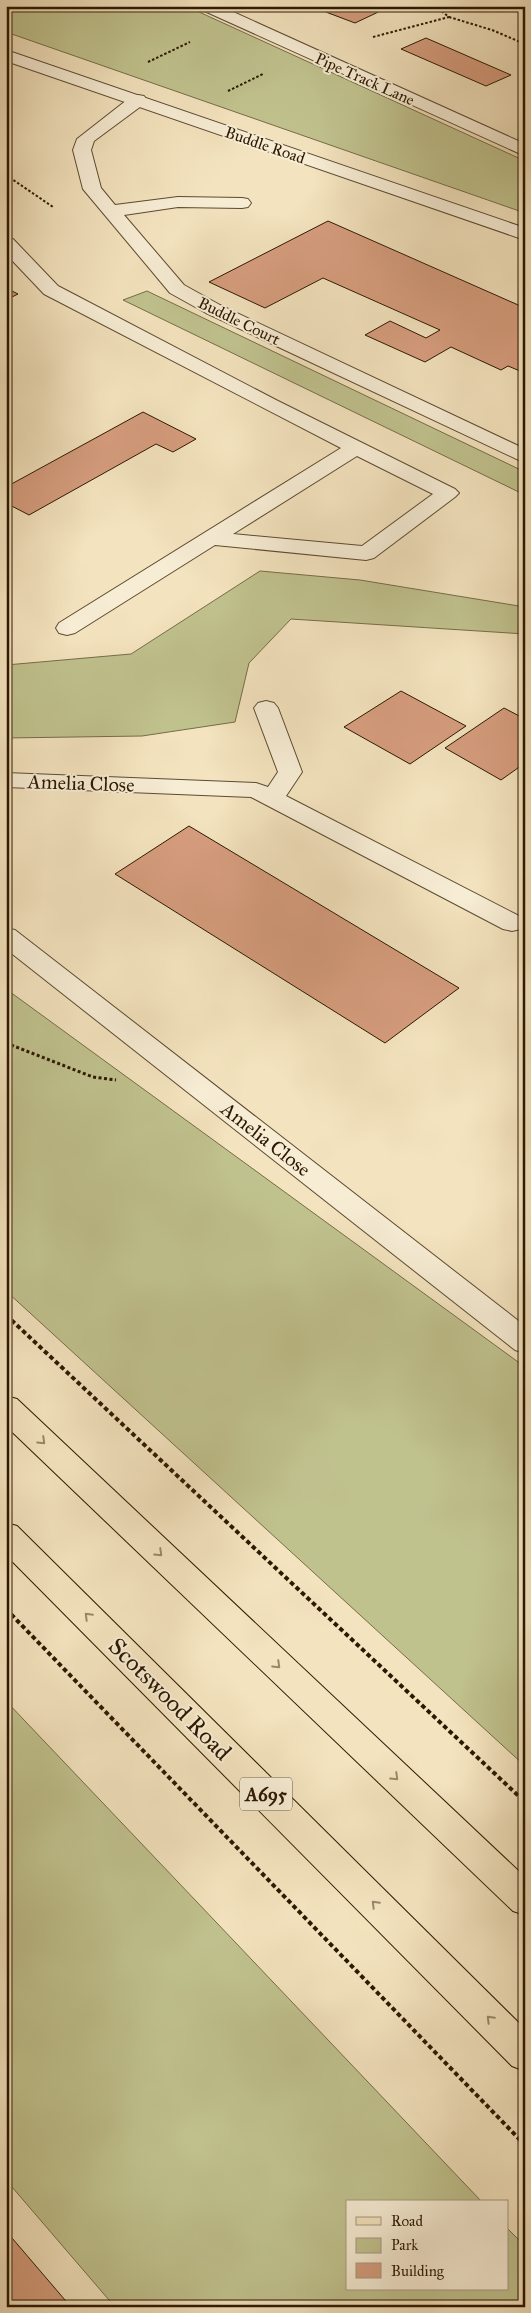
<svg xmlns="http://www.w3.org/2000/svg" width="531" height="2313" font-family="'IM FELL Great Primer',serif">
<rect width="100%" height="100%" fill="#f3e3be"/>
<filter id="stains"><feTurbulence type="fractalNoise" baseFrequency=".004" numOctaves="4"/><feColorMatrix values="0 0 0 0 .2 0 0 0 0 .09 0 0 0 0 .02 0 0 0 .5 -.17"/></filter>
<radialGradient id="worn" r=".72"><stop offset=".6" stop-color="#630" stop-opacity="0"/><stop offset="1" stop-color="#630" stop-opacity=".3"/></radialGradient>
<g fill="#c0c28e" stroke="#766d47">
<path d="M6,6H186L525,161V213L6,32Z"/>
<path d="M147,291L525,472V495L123,300Z"/>
<path d="M260,571L360,580L525,607V634L291,619L249,663L235,722L142,736L6,738V665L131,654Z"/>
<path d="M6,989L525,1367V1766L6,1291Z"/>
<path d="M6,1701L482,2202H347V2289H507V2228L525,2246V2307H115L6,2180Z"/>
</g>
<g fill="#d69d7e" stroke="#2c1800">
<path d="M310,6H391L355,23Z"/>
<path d="M426,38L511,75L486,86L401,49Z"/>
<path d="M328,221L525,308V373L508,366L501,370L451,347L425,362L365,335L390,321L426,338L440,330L323,278L265,308L209,282Z"/>
<path d="M6,288L18,294L6,300Z"/>
<path d="M143,412L196,439L173,452L156,444L29,515L6,503V487Z"/>
<path d="M401,691L466,726L410,764L344,727Z"/>
<path d="M504,708L525,719V763L501,780L445,748Z"/>
<path d="M189,826L459,988L385,1043L115,874Z"/>
<path d="M6,2231L71,2307H6Z"/>
</g>
<g fill="none" stroke-linecap="round" stroke-linejoin="round">
<defs>
<g id="service">
<path d="M138,95L144,96L147,100L144,104L94,141L91,150L101,188L115,205L178,197L242,198L248,199L251,203L248,207L242,208L178,207L124,215L184,285L220,305L525,449V463L206,313L170,293L83,189L73,150L77,139L132,96Z"/>
<path d="M6,237L13,239L58,286L276,400L455,489L459,493L455,497L374,558L366,560L215,545L75,633L67,635L59,633L56,628L59,623L341,448L44,294L6,254ZM357,456L433,494L362,546L233,534Z"/>
</g>
<g id="minor">
<path d="M198,6H220L525,144V156L200,9Z"/>
<path d="M266,701L274,703L278,708L302,772L286,796L521,917L525,923L521,929L512,931L503,929L251,797L6,787V773L256,783L268,787L278,772L254,708L258,703Z"/>
<path d="M6,928L15,930L525,1326V1353L515,1350L6,949Z"/>
</g>
<path id="tertiary" d="M6,50L525,228V240L6,61Z"/>
<g id="primary">
<path d="M6,1396L17,1399L525,1877V1915L513,1911L6,1426Z"/>
<path d="M6,1523L17,1526L525,2029V2071L512,2066L6,1555Z"/>
</g>
</defs>
<use href="#service" stroke="#5e4b30" stroke-width="2"/>
<use href="#minor" stroke="#5e4b30" stroke-width="2"/>
<use href="#tertiary" stroke="#5e4b30" stroke-width="2"/>
<use href="#primary" stroke="#2c1800" stroke-width="2"/>
<g stroke="#2c1800" stroke-width="2" stroke-dasharray="2.5 2" stroke-linecap="butt">
<path d="M449,17L492,30L525,44"/>
<path d="M373,37L449,17L435,6"/>
<path d="M148,62L190,42"/>
<path d="M228,91L263,74"/>
<path d="M6,175L53,207"/>
</g>
<path stroke="#2c1800" stroke-width="3" stroke-dasharray="3 2.5" stroke-linecap="butt" d="M6,1043L93,1077L116,1080"/>
<g stroke="#2c1800" stroke-width="4" stroke-dasharray="4.5 3" stroke-linecap="butt">
<path d="M6,1315L525,1802"/>
<path d="M6,1609L525,2145"/>
</g>
<use href="#service" fill="#f7edd5" fill-rule="evenodd"/>
<use href="#minor" fill="#f7edd5" fill-rule="evenodd"/>
<use href="#tertiary" fill="#f7edd5" fill-rule="evenodd"/>
<use href="#primary" fill="#f3e3be" fill-rule="evenodd"/>
</g>
<defs><path id="oneway-chevron" d="M-2-3.5L2.5 0L-2 3.5" fill="none" stroke-width="1.6" stroke-linecap="round" stroke-linejoin="round" transform="scale(1.25)"/></defs>
<g stroke="#998868">
<use href="#oneway-chevron" transform="translate(42 1441) rotate(44)"/>
<use href="#oneway-chevron" transform="translate(159 1553) rotate(44)"/>
<use href="#oneway-chevron" transform="translate(88 1616) rotate(-135)"/>
<use href="#oneway-chevron" transform="translate(277 1665) rotate(44)"/>
<use href="#oneway-chevron" transform="translate(395 1777) rotate(44)"/>
<use href="#oneway-chevron" transform="translate(375 1904) rotate(-135)"/>
<use href="#oneway-chevron" transform="translate(490 2019) rotate(-135)"/>
</g>
<g text-anchor="middle" dominant-baseline="central" stroke-width="4" stroke-linejoin="round" paint-order="stroke">
<g font-size="16" fill="#2c1800" stroke="#f7edd5">
<text transform="translate(365 79) rotate(24)">Pipe Track Lane</text>
<text transform="translate(265 145) rotate(19)">Buddle Road</text>
<text transform="translate(239 321) rotate(26)">Buddle Court</text>
</g>
<rect fill="#f7edd5" stroke="#695840" stroke-width="1" x="240" y="1777.5" width="52" height="33" rx="4"/>
<g font-size="19" font-weight="bold" fill="#2c1800">
<text x="266" y="1794">A695</text>
</g>
<g font-size="20" fill="#2c1800" stroke="#f7edd5">
<text transform="translate(81 783) rotate(2)">Amelia Close</text>
<text transform="translate(266 1139) rotate(38)">Amelia Close</text>
</g>
<g font-size="24" fill="#2c1800" stroke="#f7edd5">
<text transform="translate(170 1699) rotate(45)">Scotswood Road</text>
</g>
</g>
<rect width="531" height="2313" fill="none" stroke="#f3e3be" stroke-width="25"/>
<rect x="8" y="8" width="516" height="2298" fill="none" stroke="#2c1800" stroke-width="2.5"/>
<rect x="12" y="12" width="506" height="2288" fill="none" stroke="#2c1800"/>
<rect x="346" y="2200" width="162" height="90" fill="#f7edd5" stroke="#a69880"/>
<rect x="356" y="2217" width="25" height="8" fill="#f3e3be" stroke="#a69880"/>
<text x="391" y="2226" font-size="15" fill="#2c1800">Road</text>
<rect x="356" y="2238" width="25" height="15" fill="#c0c28e" stroke="#a69880"/>
<text x="391" y="2250" font-size="15" fill="#2c1800">Park</text>
<rect x="356" y="2263" width="25" height="15" fill="#d69d7e" stroke="#a69880"/>
<text x="391" y="2276" font-size="15" fill="#2c1800">Building</text>
<rect width="100%" height="100%" filter="url(#stains)"/>
<rect width="100%" height="100%" fill="url(#worn)"/>
</svg>
